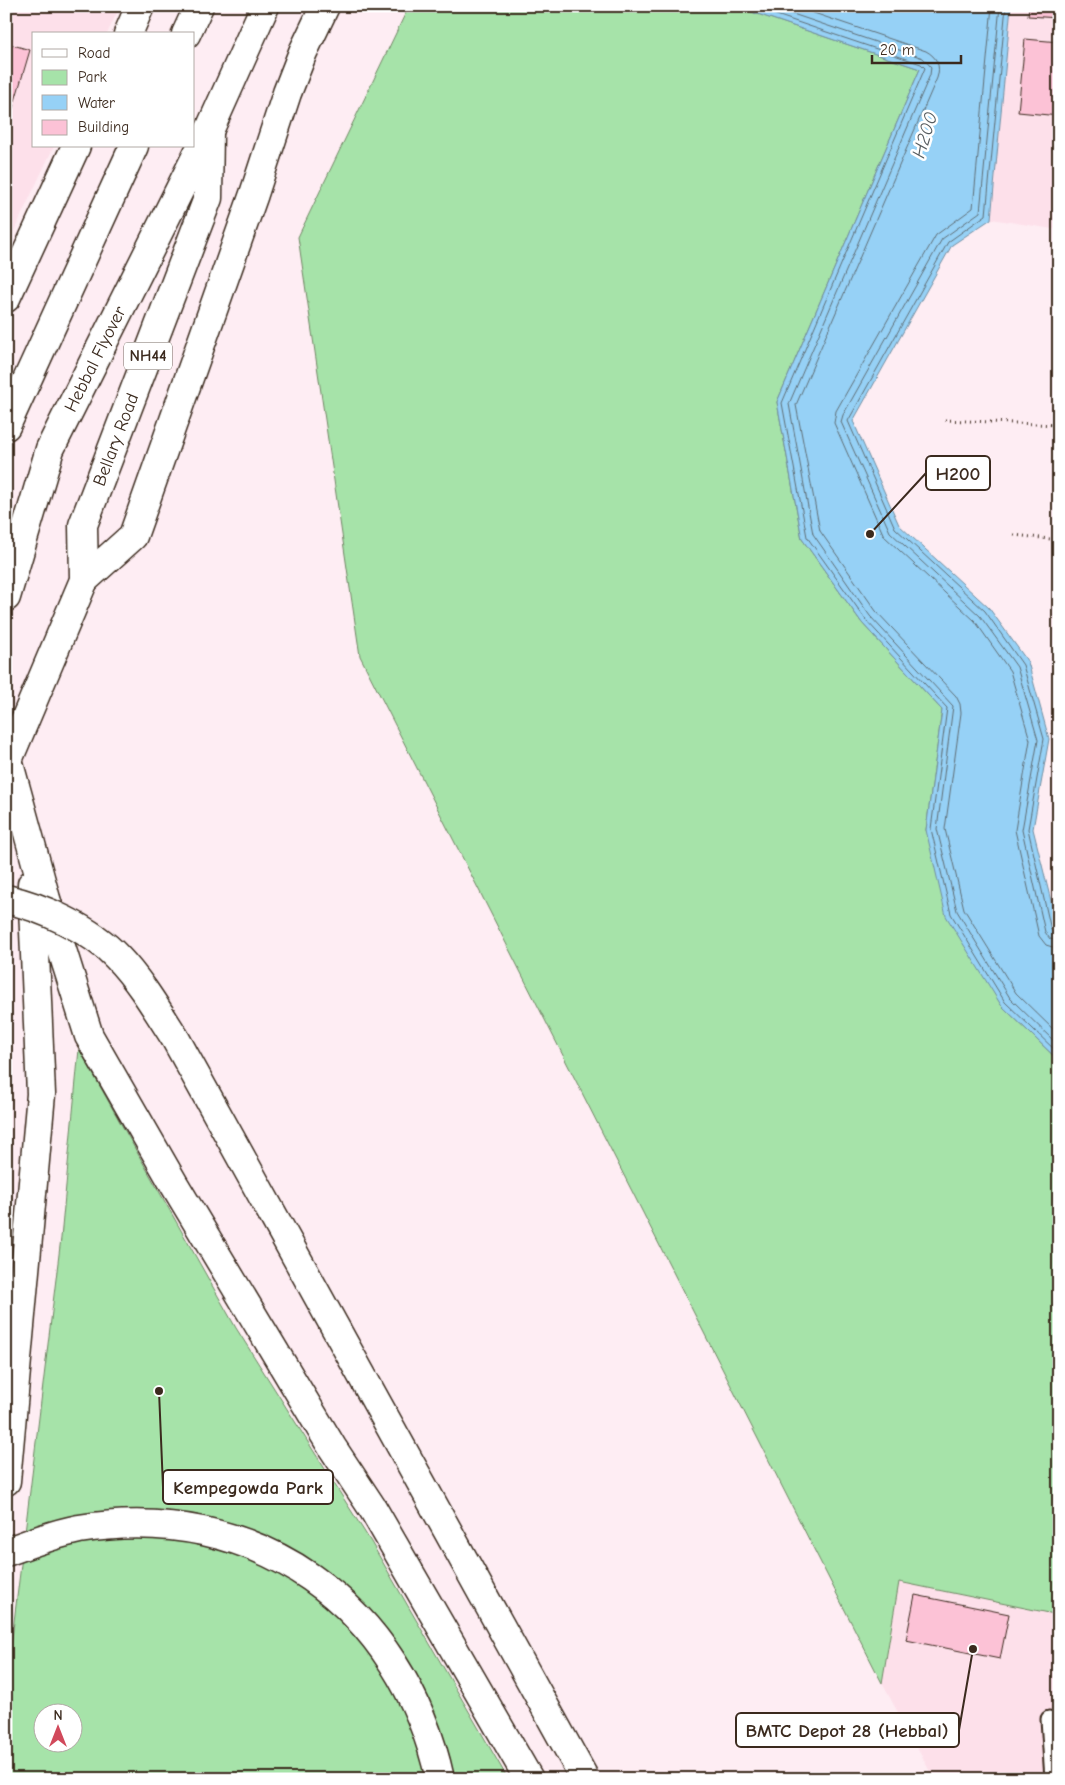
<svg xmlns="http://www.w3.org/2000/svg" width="1065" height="1785" font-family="'Comic Neue',sans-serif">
<rect width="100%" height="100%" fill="#feedf3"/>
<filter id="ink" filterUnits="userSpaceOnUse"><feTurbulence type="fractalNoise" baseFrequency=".02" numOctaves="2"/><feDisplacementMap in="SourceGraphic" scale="10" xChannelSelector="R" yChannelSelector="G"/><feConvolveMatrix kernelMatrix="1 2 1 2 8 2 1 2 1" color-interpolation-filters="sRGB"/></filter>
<g filter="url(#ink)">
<g fill="#fde0ea">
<path d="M6,6H120L107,34H34V146H54L6,248Z"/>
<path d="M1011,6H1059V230L991,219Z"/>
<path d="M899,1582L1059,1615V1779H934L882,1683Z"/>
</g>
<g fill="#a6e3a9" stroke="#708664" fill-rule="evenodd">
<path d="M409,6H734L920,69L777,402L802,539L862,623L942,710L926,830L1001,1005L1059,1061V1615L899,1582L882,1683L360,656L298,237Z"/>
<path d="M79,1049L236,1328L371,1542L508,1779H6V1687L61,1238ZM42,1712H72V1742H42Z"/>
</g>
<path fill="#96d1f6" stroke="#728ea0" d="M734,6H1011L991,219L952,245L853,421L899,525L989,608L1028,662L1049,739L1033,829L1059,933V1061L1001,1005L946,916L926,830L942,710L862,623L802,539L777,402L920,69Z"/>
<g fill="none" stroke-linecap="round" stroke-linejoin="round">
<g stroke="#5f6d74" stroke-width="1">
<path d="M750,6L921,64L925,68L782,403L807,537L866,620L947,708L931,829L951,914L1005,1002L1059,1054"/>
<path d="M769,6L923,58L931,67L930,75L789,404L813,534L870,616L953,706L937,829L957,911L1010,998L1059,1046"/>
<path d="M793,6L926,51C937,57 941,66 937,78L796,405L820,531L876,611L956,696L960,704L961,713L945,829L964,909L1016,993L1059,1035"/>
<path d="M992,6L973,208L936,235L836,411L834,423L884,536L975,621L1010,671L1030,740L1015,830L1039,936L1046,945L1059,949"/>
<path d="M1000,6L980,212L942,239L843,415L841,422L890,532L980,616L1017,667L1038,740L1022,830L1045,932L1050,939L1059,941"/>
<path d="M1006,6L986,215L948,242L848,421L895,528L985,611L1023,665L1044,739L1028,829L1051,930L1059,935"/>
</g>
</g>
<g fill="#fcc2d6" stroke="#3b2a1e">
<path d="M1029,6H1059V18L1028,16Z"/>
<path d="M1025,39L1059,42V116L1018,112Z"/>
<path d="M6,43L30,50L10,118L6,116Z"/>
<path d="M915,1595L1009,1614L1000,1659L906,1640Z"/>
</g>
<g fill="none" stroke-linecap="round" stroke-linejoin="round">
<defs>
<path id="service" d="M1053,1779L1049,1719L1059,1721"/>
<g id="tertiary">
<path d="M128,34L140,6"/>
<path d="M6,298L76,146"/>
</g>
<g id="trunk">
<path d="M186,34L199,6"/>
<path d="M6,426L134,146"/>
<path d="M84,580L133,536L254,194L287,93L303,52L325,6"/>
<path id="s1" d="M6,597L50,449L209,131L265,6"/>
<path d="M8,760L46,899L89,1036L174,1184L332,1447L373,1509L529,1779"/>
<path id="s2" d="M6,773L8,760L84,580L83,525L208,198L209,131"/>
<path d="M6,1481L41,1094L32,884"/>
<path d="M6,1552C30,1543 54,1534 79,1529C256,1500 402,1605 440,1779"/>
</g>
</defs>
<use href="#service" stroke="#3b2a1e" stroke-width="19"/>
<use href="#tertiary" stroke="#3b2a1e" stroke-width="31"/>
<use href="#trunk" stroke="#3b2a1e" stroke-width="31"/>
<g stroke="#3b2a1e" stroke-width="3" stroke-dasharray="1 4" stroke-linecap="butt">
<path d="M945,420L1059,425"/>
<path d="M1014,535L1059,540"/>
</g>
<use href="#service" stroke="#fff" stroke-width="15"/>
<use href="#tertiary" stroke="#fff" stroke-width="28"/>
<use href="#trunk" stroke="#fff" stroke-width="28"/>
<defs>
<path id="trunk-bridge" d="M6,899C42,907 91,929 117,957C140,981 157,1010 175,1038L585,1779"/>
</defs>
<use href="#trunk-bridge" stroke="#3b2a1e" stroke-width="31" stroke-linecap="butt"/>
<use href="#trunk-bridge" stroke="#fff" stroke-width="28"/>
</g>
</g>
<g text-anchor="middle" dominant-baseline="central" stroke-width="5" stroke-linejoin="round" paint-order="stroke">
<rect fill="#fff" stroke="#766a62" stroke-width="1" x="124" y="342.5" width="48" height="27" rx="4"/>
<g font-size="16" font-weight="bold" fill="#3b2a1e">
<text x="148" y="356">NH44</text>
</g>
<g font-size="18" fill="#3b2a1e" stroke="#fff">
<text stroke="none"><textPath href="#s1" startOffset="255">Hebbal Flyover</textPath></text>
<text stroke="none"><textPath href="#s2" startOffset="355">Bellary Road</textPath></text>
</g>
<g font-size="19" font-style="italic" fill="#565c5f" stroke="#fff">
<text transform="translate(925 135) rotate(-73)">H200</text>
</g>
</g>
<path fill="none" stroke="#3b2a1e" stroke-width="2" d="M870 534L926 473M159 1391L163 1487M973 1649L959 1730"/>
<g fill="#3b2a1e" stroke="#fff" stroke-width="2">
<circle cx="870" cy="534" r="5"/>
<circle cx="159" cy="1391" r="5"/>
<circle cx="973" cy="1649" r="5"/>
</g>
<g fill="#fff" stroke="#3b2a1e" stroke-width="2">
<rect x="926" y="456" width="64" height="34" rx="5"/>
<rect x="163" y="1470" width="170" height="34" rx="5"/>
<rect x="736" y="1713" width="223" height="34" rx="5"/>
</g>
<g font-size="19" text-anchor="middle" font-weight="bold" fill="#3b2a1e">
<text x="958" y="480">H200</text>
<text x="248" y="1494">Kempegowda Park</text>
<text x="847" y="1737">BMTC Depot 28 (Hebbal)</text>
</g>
<rect width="1065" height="1785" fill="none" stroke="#fff" stroke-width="25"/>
<rect x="12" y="12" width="1040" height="1760" fill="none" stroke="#3b2a1e" stroke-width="2" filter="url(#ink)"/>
<rect x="32" y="32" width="162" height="115" fill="#ffffff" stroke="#b1aaa5"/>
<rect x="42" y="49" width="25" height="8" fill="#ffffff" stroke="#b1aaa5"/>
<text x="78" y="58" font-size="15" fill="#3b2a1e">Road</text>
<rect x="42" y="70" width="25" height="15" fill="#a6e3a9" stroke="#b1aaa5"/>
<text x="78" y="82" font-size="15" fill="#3b2a1e">Park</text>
<rect x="42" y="95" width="25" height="15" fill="#96d1f6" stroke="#b1aaa5"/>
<text x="78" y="108" font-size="15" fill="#3b2a1e">Water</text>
<rect x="42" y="120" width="25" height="15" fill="#fcc2d6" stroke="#b1aaa5"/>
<text x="78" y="132" font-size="15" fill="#3b2a1e">Building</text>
<g transform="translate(58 1728)"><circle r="24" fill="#ffffff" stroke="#b1aaa5"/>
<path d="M0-4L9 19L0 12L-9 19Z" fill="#d1495b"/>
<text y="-8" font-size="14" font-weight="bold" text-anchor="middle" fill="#3b2a1e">N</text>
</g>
<path d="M872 55v8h89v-8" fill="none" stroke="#3b2a1e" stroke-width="2.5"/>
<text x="880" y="55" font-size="15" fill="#3b2a1e" stroke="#ffffff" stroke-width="4" paint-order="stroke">20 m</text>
</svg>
